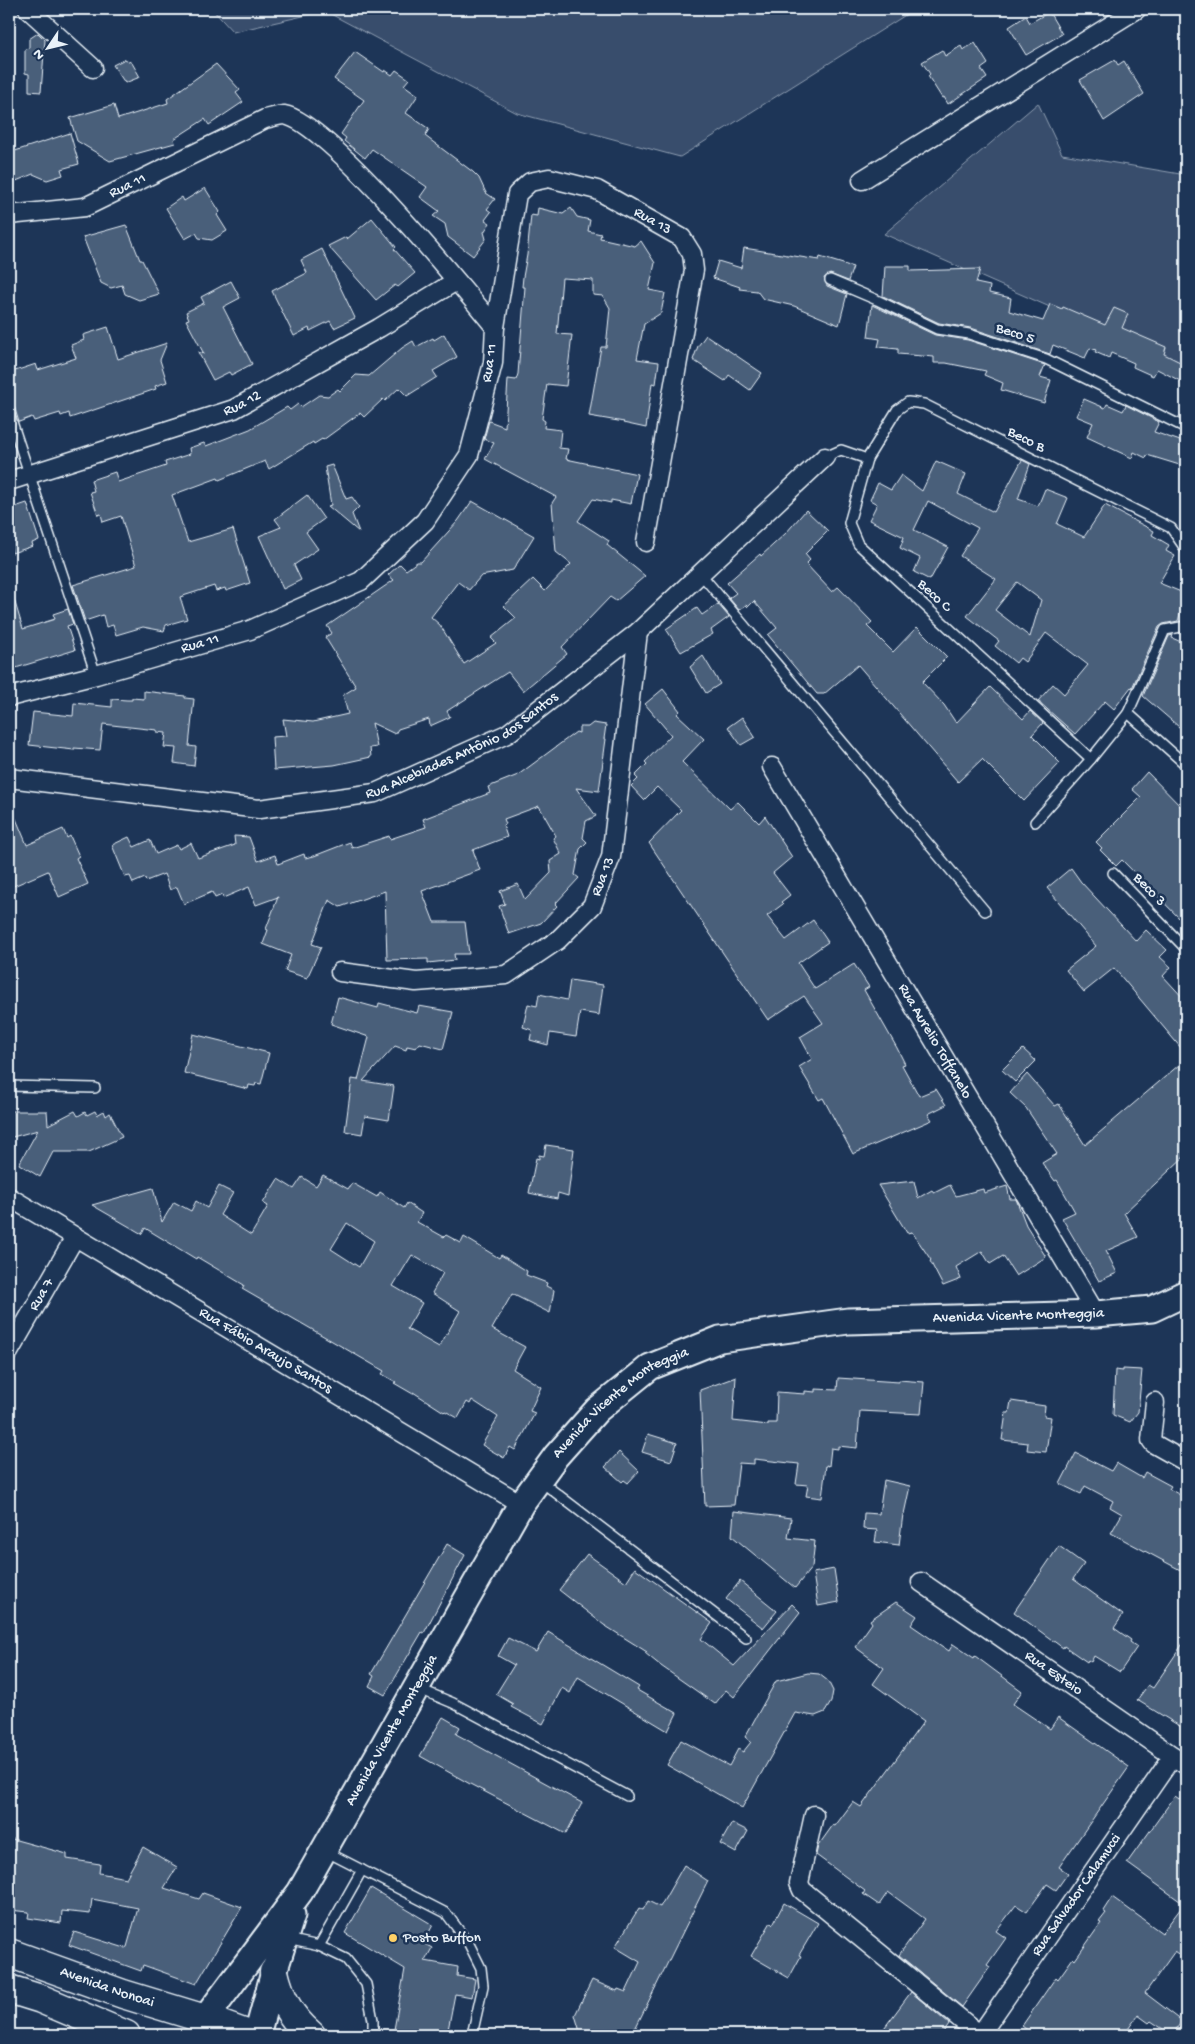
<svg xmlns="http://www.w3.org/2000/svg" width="1195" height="2044" font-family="'Gochi Hand',sans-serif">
<rect width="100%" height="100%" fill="#1d3557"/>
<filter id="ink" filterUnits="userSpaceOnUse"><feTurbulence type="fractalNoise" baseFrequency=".02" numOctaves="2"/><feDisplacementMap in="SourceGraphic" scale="10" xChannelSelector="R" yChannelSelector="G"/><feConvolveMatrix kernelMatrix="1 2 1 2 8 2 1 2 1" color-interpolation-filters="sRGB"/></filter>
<g filter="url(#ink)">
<g fill="#374d6c" stroke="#909fb2">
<path d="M212,9H915L680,157L517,113L325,11L233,32Z"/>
<path d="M1038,103L1062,154L1186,175V367L884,234Z"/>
</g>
<g fill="#495e7a" stroke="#e8f1f8" fill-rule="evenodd">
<path d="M1049,12L1062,34L1026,55L1009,27L1026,16L1030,23Z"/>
<path d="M38,33L45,40L41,92L29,91V74L25,73V49L29,48V39Z"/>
<path d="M975,43L988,64L981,69L987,78L948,104L944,97L942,98L928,76L930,74L922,62L942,50L945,56L961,46L963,50Z"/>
<path d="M355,52L384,72L385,70L392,75L396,70L409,79L404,85L418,95L406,113L429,129L425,136L473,172L479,178L486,193L495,199L487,209L491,212L485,220L490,223L484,232L486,239L473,256L448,237L445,224L433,216L439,211L420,197L427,187L372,149L365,158L344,141L346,138L341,134L364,100L334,79Z"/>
<path d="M125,59L132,63L140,77L125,83L113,65Z"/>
<path d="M1115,60L1118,65L1124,61L1144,94L1104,121L1080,80Z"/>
<path d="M216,64L240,90L236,93L243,102L209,125L205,119L174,139L175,143L110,161L77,141L70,118L114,105L118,119L168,103L167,99Z"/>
<path d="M70,133L79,164L61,169L63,175L47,180L33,174L9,184V153Z"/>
<path d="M205,188L220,212L217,215L227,231L212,240L199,238L196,233L185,239L166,208L182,197L184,201Z"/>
<path d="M538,208L563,214L571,208L577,217L590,220L588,231L601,234L600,238L635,246L641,241L655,263L649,290L665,293L661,313L644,324L637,359L659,362L656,384L652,383L646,428L623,423L624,422L589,416L601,347H606L610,308L603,296L593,295V280L562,278L557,334L572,335L566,386L547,384L542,419L545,421L544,428L561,430L559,448L568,449L566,459L637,474L631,504L611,500V503L593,499L578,521L609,541L607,545L645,576L616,601L610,597L562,647L567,654L523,691L508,672L447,711L450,717L430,726L429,719L398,729L395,734L372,723L377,747L370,748L371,757L334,765L274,770L272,737L286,736L283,719L313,722L348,714L343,695L356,687L325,637L332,633L327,626L394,580L388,575L400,564L406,570L417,562H421L458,521L472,501L534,536L513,570L481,576L469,590L458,582L431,617L440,625L464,664L496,643L491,638L516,618L504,606L533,579L545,591L571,564L556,552L552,503L556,497L485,459L494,443L484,439L489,421L505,427L508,379L516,380L518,374L525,287H522L523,277L527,255L531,215L537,216Z"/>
<path d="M372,218L396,247L394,249L415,273L398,287L395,285L376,300L328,246L346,237L347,239Z"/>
<path d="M126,225L140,260H142L159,294L139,300L125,294L122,285L111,288L101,283L83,237Z"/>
<path d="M744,248L819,260L820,257L853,267L848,281L830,274L824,278L827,286L847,294L839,325L794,306L763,299L757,291L739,289L740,287L713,278L718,261L741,268Z"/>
<path d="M322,249L355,318L334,328L330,321L310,331L309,328L294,336L272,291L307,273L301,260Z"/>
<path d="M885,266H910V271L980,269L976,283L990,286L989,293L1011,298L1009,311L1043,321L1050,304L1062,309L1063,307L1105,325L1114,308L1128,314L1122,328L1166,347L1164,354L1186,365V384L1157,369L1153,376L1133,367L1134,363L1111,353L1109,358L1095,352L1096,350L1090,348L1085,358L1053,345L1050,354L971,328L939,323L883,296Z"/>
<path d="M231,281L240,298L223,307L252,364L231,375L229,372L213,380L198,352L204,354L186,320L189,319L186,312L204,303L201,297Z"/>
<path d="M872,305L935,335L968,340L1045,365L1040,377L1051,380L1044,403L1001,390L1003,383L984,375L986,371L946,363H934V357L898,354V349L878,347L880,339L868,337Z"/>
<path d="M108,327L118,359L167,343L160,360L167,382L155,386L156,389L70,418L69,413L61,416L60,413L34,421L32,417L19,422L14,406L9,407V373L36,364L38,370L76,358L71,345L84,340L83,335Z"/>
<path d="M444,334L457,357L433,371L437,377L407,396L399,388L385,401L383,399L364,417L360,413L323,440L322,439L314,444L313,442L269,469L265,461L219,480L218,478L172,495L188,542L233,529L250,583L226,591L225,588L216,591L214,586L180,597L187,619L166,625L164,631L143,627L116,635L113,625L106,627L103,615L85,621L73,585L136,566L121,516L103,522L101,514L98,515L90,492L94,491L91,480L115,472L118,482L166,466L165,462L190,454L189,448L204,443L206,446L250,429L287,407L290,410L298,404L301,407L319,395L328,396L338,389L340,391L356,375L369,376L402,348L413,341L416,347L433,338L434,340Z"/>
<path d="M706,335L762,373L750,390L729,375L725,381L693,360L698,346Z"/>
<path d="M1084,399L1105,408L1107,404L1123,411L1126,405L1159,422L1154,432L1186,443V467L1147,455L1146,458L1134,452L1132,458L1087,437L1093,423L1076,416Z"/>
<path d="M1022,460L1030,464L1018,499L1038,506L1045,489L1068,498L1057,524L1084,537L1105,505L1154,531L1152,535L1169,545L1166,551L1175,556L1159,583L1186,594L1178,621L1163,624L1159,627L1132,688L1131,687L1114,709L1105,701L1075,734L1038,701L1053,684L1064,694L1088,665L1046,633L1025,662L1020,658L1016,663L995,646L999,641L967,616L996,579L960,556L978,528L928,501L914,530L948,547L930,580L914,572L920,558L900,548L904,537L869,520L877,504L870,500L878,483L891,490L901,475L922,491L936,461L966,474L958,494L994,512ZM1017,582L1041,600L1030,637L995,610Z"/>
<path d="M332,465L346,499L352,497L359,507L352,514L359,532L328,506L331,505L325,467Z"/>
<path d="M307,495L324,519L306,532L318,549L294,565L301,580L283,589L259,536L281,527L275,519Z"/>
<path d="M27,503L39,540L32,543L33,546L12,553L9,542V509Z"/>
<path d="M806,510L828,531L805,554L810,560L806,564L832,592L838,587L872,622L867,626L893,652L917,627L947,657L922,682L944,705L956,723L990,687L1023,719L1030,711L1043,723L1032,735L1060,763L1024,801L982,759L958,782L858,665L824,694H817L768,635L777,628L754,601L748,607L746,605L739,610L729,598L736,593L727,583L760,554L761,556L786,533Z"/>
<path d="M9,596H13L23,629L55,619L53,614L68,609L73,624L67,626L75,650L9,670Z"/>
<path d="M718,604L729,617L711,630L713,634L681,652L666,629L697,608L702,615Z"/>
<path d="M1173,635L1172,638L1186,644V733L1143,696L1169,636Z"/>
<path d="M703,656L720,684L706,693L690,667Z"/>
<path d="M663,689L680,711L677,714L704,739L682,762L730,809L738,802L759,823L765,816L792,857L773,873L790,895L781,902L783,904L767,916L786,940L813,920L828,942L798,963L815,989L854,964L869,987L864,990L897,1048L905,1064L902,1065L919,1096L936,1089L946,1105L928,1114L932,1120L853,1154L823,1098L819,1100L799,1067L812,1059L800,1037L823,1023L804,996L768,1020L649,843L681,810L657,787L644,800L631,786L638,779L635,776L647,764L645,762L671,735L645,704Z"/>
<path d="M144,691L185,696V698L194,699L189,746L196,747L194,766L174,763L176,748L164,747L166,733L157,732V730L103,724L100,750L74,748V750L29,745L33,712L73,716L74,703L112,707V699L127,700H132V698L144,699Z"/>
<path d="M742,717L755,737L741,745L728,727Z"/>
<path d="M593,723L606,725L604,739H606L599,791L576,788L596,816L586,821L583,838L587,842L580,849L575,875L579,878L555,904L557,906L541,923L509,934L499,906L505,904L500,891L518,884L525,900L551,873L550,861L561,854L553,838L556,836L539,806L504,819L506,824L503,825L507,837L473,850L480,870L422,891L434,922H465L469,954H454L455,960L428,963V959L387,960L385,891L340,907L329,900L312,944L321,947L307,978L285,971L291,955L263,944L268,930L266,929L278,897L256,905L249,887L223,898L222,895L215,898L212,892L184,904L177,887L170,890L164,874L146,881L145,878L133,883L130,876L125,877L112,845L129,837L134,847L150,840L156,854L177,845L179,849L191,843L198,858L235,845L234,836L249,837L258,861L275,855L278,864L304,854L305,858L314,856L350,842L352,848L389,836L390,839L426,827L423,819L490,793L488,787L518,775L576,732L579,733V727H588Z"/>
<path d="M1147,772L1186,812V925L1122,860L1116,866L1100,850L1102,848L1096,842L1141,797L1132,789Z"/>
<path d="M9,802L27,845L63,829L67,838L70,836L79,856L76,858L88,884L59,897L48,871L9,888Z"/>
<path d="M1071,868L1081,882L1136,941L1146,930L1167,950L1160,957L1171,967L1163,976L1186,1001V1054L1114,968L1084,992L1066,970L1096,946L1047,888Z"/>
<path d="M570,980L603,985L599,1015L580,1012L576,1037L550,1033L548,1045L530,1040L532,1030L523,1027L528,1004L537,1006L539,994L567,1000Z"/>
<path d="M338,997L378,1008L379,1003L417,1013L419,1006L453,1012L443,1049L420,1043L416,1048L407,1046L406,1050L395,1046L363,1081L394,1086L389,1120L365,1116L362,1134L345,1131L352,1079L358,1080L369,1037L331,1024Z"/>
<path d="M193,1034L269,1053L261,1084L256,1083L255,1086L249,1085L248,1089L184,1073Z"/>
<path d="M1023,1049L1036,1061L1015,1082L1002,1070Z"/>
<path d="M1186,1059V1155L1124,1213L1138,1237L1106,1251L1117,1273L1099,1281L1062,1218L1075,1212L1057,1180L1055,1181L1042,1163L1057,1154L1026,1108L1010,1093L1027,1074L1055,1106L1059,1104L1085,1145Z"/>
<path d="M9,1111H47L48,1125L75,1111L78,1116L85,1112L87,1115L95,1111L97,1115L104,1111L106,1116L110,1113L122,1137L89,1152H53L40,1177L19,1164L38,1130L9,1138Z"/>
<path d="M546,1145L574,1149L568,1196L558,1193L557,1199L529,1193L536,1158L539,1159V1155L544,1156Z"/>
<path d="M323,1175L348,1189L352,1183L377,1197L380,1192L404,1208L407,1203L422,1213L417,1222L444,1237L446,1235L461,1243L464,1237L499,1258L501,1255L527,1271L526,1275L547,1283L546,1286L554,1290L550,1313L512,1294L492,1329L525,1347L513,1369L541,1387L530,1411L535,1413L515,1450L510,1447L504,1458L482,1445L498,1417L472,1400L470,1404L467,1402L458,1418L445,1411L444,1412L413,1392V1394L394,1383L396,1382L382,1374L384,1371L242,1289L244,1285L197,1257L196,1259L145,1228L142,1234L92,1205L153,1188L162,1222L174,1202L191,1211L196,1201L207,1208L219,1186L233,1193L220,1215L251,1235L268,1206L263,1203L278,1179L294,1189L302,1177L316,1186ZM347,1223L374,1241L359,1267L331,1249ZM412,1255L443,1273L432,1293L460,1311L439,1347L407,1329L422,1303L393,1286Z"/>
<path d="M914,1181L918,1198L932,1190L934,1193L950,1185L956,1196L983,1189L984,1193L1007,1186L1010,1199H1016L1026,1225L1046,1257L1016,1276L1003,1256L990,1264L982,1251L956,1267L961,1279L943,1286L930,1261L931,1260L912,1232L907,1233L878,1185Z"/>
<path d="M1123,1369L1142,1370L1138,1412L1130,1422L1113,1415L1115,1370L1123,1371Z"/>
<path d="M736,1377L733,1421L768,1425V1423H776L777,1392L805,1394V1391L815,1392V1389L837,1390L838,1378L899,1382V1380L924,1382L921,1414L860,1411L857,1448L838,1446V1449L831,1448L829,1466L826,1465L822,1498L806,1496L808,1485L796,1484L799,1464L754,1459V1464L739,1463L734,1505L705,1506L700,1390Z"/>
<path d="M1011,1401L1045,1406L1044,1416L1051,1417L1046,1452L1027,1450L1028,1443L1002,1440L1006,1413H1009Z"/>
<path d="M648,1434L677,1443L671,1461L642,1452Z"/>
<path d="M619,1452L639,1471L628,1483L624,1480L622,1482L605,1467Z"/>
<path d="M1076,1453L1111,1471L1116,1463L1142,1478L1145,1472L1171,1486L1169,1489L1186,1498V1573L1111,1533L1122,1514L1110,1507L1113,1501L1085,1486L1081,1494L1060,1484Z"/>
<path d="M884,1480L910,1486L904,1514H903L899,1545L875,1542L877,1530L863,1529L864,1513L879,1514Z"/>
<path d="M734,1511L791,1518L788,1538L815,1541L812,1567L795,1588L732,1536Z"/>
<path d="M447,1544L465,1555L424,1633L422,1632L385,1695L369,1686L374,1676L371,1674Z"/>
<path d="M1059,1546L1084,1564L1073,1579L1123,1615L1114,1628L1131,1640L1130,1642L1137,1647L1120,1672L1094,1656L1091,1662L1088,1660L1087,1662L1064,1646L1063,1648L1014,1612Z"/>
<path d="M587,1554L626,1582L635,1568L712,1623L701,1639L734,1666L792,1604L800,1612L734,1697L726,1690L715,1704L661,1666L645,1653L647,1652L604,1625L559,1590Z"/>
<path d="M834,1569L839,1602L818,1606L813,1573Z"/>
<path d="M740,1581L777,1611L763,1628L726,1599Z"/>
<path d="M896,1602L917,1616L911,1625L949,1651L953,1644L974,1658L975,1656L1022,1691L1013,1704L1050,1729L1058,1717L1129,1767L1059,1867L1068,1873L1056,1890L1047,1884L1027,1912L1016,1905L996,1931L1006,1938L987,1965L990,1967L962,2007L899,1955L925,1919L888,1892L879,1905L863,1894L865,1891L816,1855L818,1846L833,1825L835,1826L853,1802L861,1807L924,1721L873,1684L884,1668L855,1647L872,1623L870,1620Z"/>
<path d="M548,1632L639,1687L637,1690L677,1713L668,1731L578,1677L570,1693L562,1688L543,1724L511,1707L513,1704L496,1694L514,1665L498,1656L508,1638L536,1652Z"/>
<path d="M1186,1639V1730L1137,1700L1148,1685L1153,1688Z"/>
<path d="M808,1673L819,1674L828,1681L833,1691L831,1702L825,1712L815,1716L795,1713L742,1808L667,1765L681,1740L729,1766L738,1749L743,1752L751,1742L745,1737L776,1681Z"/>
<path d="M443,1717L460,1727L456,1734L582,1803L566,1834L470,1784L420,1756Z"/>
<path d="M1175,1796L1186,1804V1959L1175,1951L1145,1993L1182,2021L1172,2035L1151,2021L1149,2023L1138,2015L1124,2035H1034L1022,2026L1056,1977L1058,1979L1073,1958L1075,1960L1101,1923L1099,1922L1106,1913L1103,1911L1112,1897L1162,1933L1184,1904L1127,1863Z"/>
<path d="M732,1823L748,1831L736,1853L720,1844Z"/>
<path d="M9,1838L67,1854V1859L100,1864L99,1873L126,1878L143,1847L177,1867L164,1888L199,1899L203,1893L242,1907L196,1984L143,1965L141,1971L69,1945L74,1932L125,1948L127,1947L138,1908L92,1899L90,1914L62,1911L61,1923L28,1918L29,1912L9,1910Z"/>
<path d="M684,1865L708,1881L632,2035H581L575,2015L592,1980L617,1991L618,1989L626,1992L640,1962L615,1947L639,1908L643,1910L648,1901L660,1907Z"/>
<path d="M371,1888L433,1925L423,1943L432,1948L425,1961L458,1967L457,1976L475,1979L472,1997L455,1994L447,2035H393L405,1969L345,1933Z"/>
<path d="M784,1903L818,1923L799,1955L801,1956L789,1978L751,1956L771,1922L773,1924Z"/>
<path d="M911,1992L949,2024L941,2035H879Z"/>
</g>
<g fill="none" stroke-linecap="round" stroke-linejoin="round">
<defs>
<g id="service">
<path d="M830,280L877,300L937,329L969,334L1046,359L1186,428"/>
<path d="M9,413L96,675"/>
<path d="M825,457L841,450L867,459L849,523L858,544L1091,759"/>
<path d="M867,459L897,410L908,402L924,404L1171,528L1186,550"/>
<path d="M700,573L985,911"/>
<path d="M1128,713L1186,765"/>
<path d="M1035,822L1091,759L1128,713L1165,630L1186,626"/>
<path d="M1113,873L1186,949"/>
<path d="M9,1086L95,1088"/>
<path d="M539,1480L746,1638"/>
<path d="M417,1688L453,1703L627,1796"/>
<path d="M325,1851L446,1913L469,1944L481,1968L483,1986L472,2035"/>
<path d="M287,1939L319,1946L346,1959L366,1984L373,2020V2035"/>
<path d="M319,1946L362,1870"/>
</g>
<g id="minor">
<path d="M28,9L93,68"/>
<path d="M862,180L1137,9"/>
<path id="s1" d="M9,215L85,207L265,119C271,118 279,115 284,115C326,120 463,288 495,327L493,363L469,455L425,521L361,581L250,630L96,675L9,697"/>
<path id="s2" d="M495,327L517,194L530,182L549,178L597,190L682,238L692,254L694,270L646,542"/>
<path id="s3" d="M9,481L234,409L379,328L456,281"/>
<path id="s4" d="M772,767L1096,1314"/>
<path id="s5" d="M9,778L259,809L375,793L507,734L638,632L825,457"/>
<path id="s6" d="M340,972L416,982L506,975L558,940L592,906L611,857L638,632"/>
<path id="s7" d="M9,1197L521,1504"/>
<path id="s8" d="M9,1352L75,1237"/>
<path d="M1155,1402L1151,1440L1154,1444L1186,1462"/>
<path id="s9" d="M921,1582L1186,1765"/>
<path d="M814,1815L799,1883L802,1890L980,2035"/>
<path id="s10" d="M980,2035L1173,1756"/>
</g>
<g id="secondary">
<path id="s11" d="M201,2035L205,2019L300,1892L521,1504L556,1456L597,1410L650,1367L720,1339L848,1321L1096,1314L1152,1309L1186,1293"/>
<path d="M257,2035L274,1972L292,1915"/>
</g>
<g id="primary">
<path id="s12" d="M9,1953L123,1994L205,2019L249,2035"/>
<path d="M274,1972C280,1998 290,2017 311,2035"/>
<path d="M9,1989L41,1999L126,2035"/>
</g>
</defs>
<use href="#service" stroke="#e8f1f8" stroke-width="12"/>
<use href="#minor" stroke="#e8f1f8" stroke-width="21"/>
<use href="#secondary" stroke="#e8f1f8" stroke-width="29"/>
<use href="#primary" stroke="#e8f1f8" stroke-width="31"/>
<use href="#service" stroke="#1d3557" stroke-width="9"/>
<use href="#minor" stroke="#1d3557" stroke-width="18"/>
<use href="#secondary" stroke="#1d3557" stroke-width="25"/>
<use href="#primary" stroke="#1d3557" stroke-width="28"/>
</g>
</g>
<circle fill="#ffd166" stroke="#1d3557" stroke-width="2" cx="393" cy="1938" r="5"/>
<g text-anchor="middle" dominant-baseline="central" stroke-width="5" stroke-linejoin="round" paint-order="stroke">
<g font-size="15" fill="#e8f1f8" stroke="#1d3557">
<text stroke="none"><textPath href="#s1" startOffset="124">Rua 11</textPath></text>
<text stroke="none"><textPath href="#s2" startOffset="285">Rua 13</textPath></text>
<text transform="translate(1015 334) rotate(18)">Beco 5</text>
<text transform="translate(490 363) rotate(-81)">Rua 11</text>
<text stroke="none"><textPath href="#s3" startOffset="246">Rua 12</textPath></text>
<text transform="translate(1026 440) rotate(27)">Beco B</text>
<text transform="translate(934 596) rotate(43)">Beco C</text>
<text transform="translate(200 644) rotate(-16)">Rua 11</text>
<text stroke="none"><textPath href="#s5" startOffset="468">Rua Alcebiades Antônio dos Santos</textPath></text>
<text stroke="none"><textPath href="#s6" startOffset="309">Rua 13</textPath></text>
<text transform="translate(1149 890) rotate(46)">Beco 3</text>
<text stroke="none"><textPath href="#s4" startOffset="319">Rua Aurelio Toffanelo</textPath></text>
<text stroke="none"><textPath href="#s8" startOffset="66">Rua 7</textPath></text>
<text stroke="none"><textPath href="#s11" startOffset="1186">Avenida Vicente Monteggia</textPath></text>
<text stroke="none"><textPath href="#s7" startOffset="299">Rua Fábio Araujo Santos</textPath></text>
<text stroke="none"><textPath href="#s11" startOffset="766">Avenida Vicente Monteggia</textPath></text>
<text stroke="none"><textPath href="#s9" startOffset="161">Rua Esteio</textPath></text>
<text stroke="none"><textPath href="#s11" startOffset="361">Avenida Vicente Monteggia</textPath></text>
<text stroke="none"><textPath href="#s10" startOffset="170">Rua Salvador Calamucci</textPath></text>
<text stroke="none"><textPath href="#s12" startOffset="104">Avenida Nonoai</textPath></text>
</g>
<g font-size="15" fill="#e8f1f8" stroke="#1d3557" text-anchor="start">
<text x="403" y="1938">Posto Buffon</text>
</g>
</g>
<rect width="1195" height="2044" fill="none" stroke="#1d3557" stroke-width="30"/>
<rect x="15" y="15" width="1165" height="2014" fill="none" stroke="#e8f1f8" stroke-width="2" filter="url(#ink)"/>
<g transform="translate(48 48) rotate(235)" stroke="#1d3557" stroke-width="4" paint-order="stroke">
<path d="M0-4L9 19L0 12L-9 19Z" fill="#e8f1f8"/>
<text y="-8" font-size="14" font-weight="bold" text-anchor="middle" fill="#e8f1f8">N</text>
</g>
</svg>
